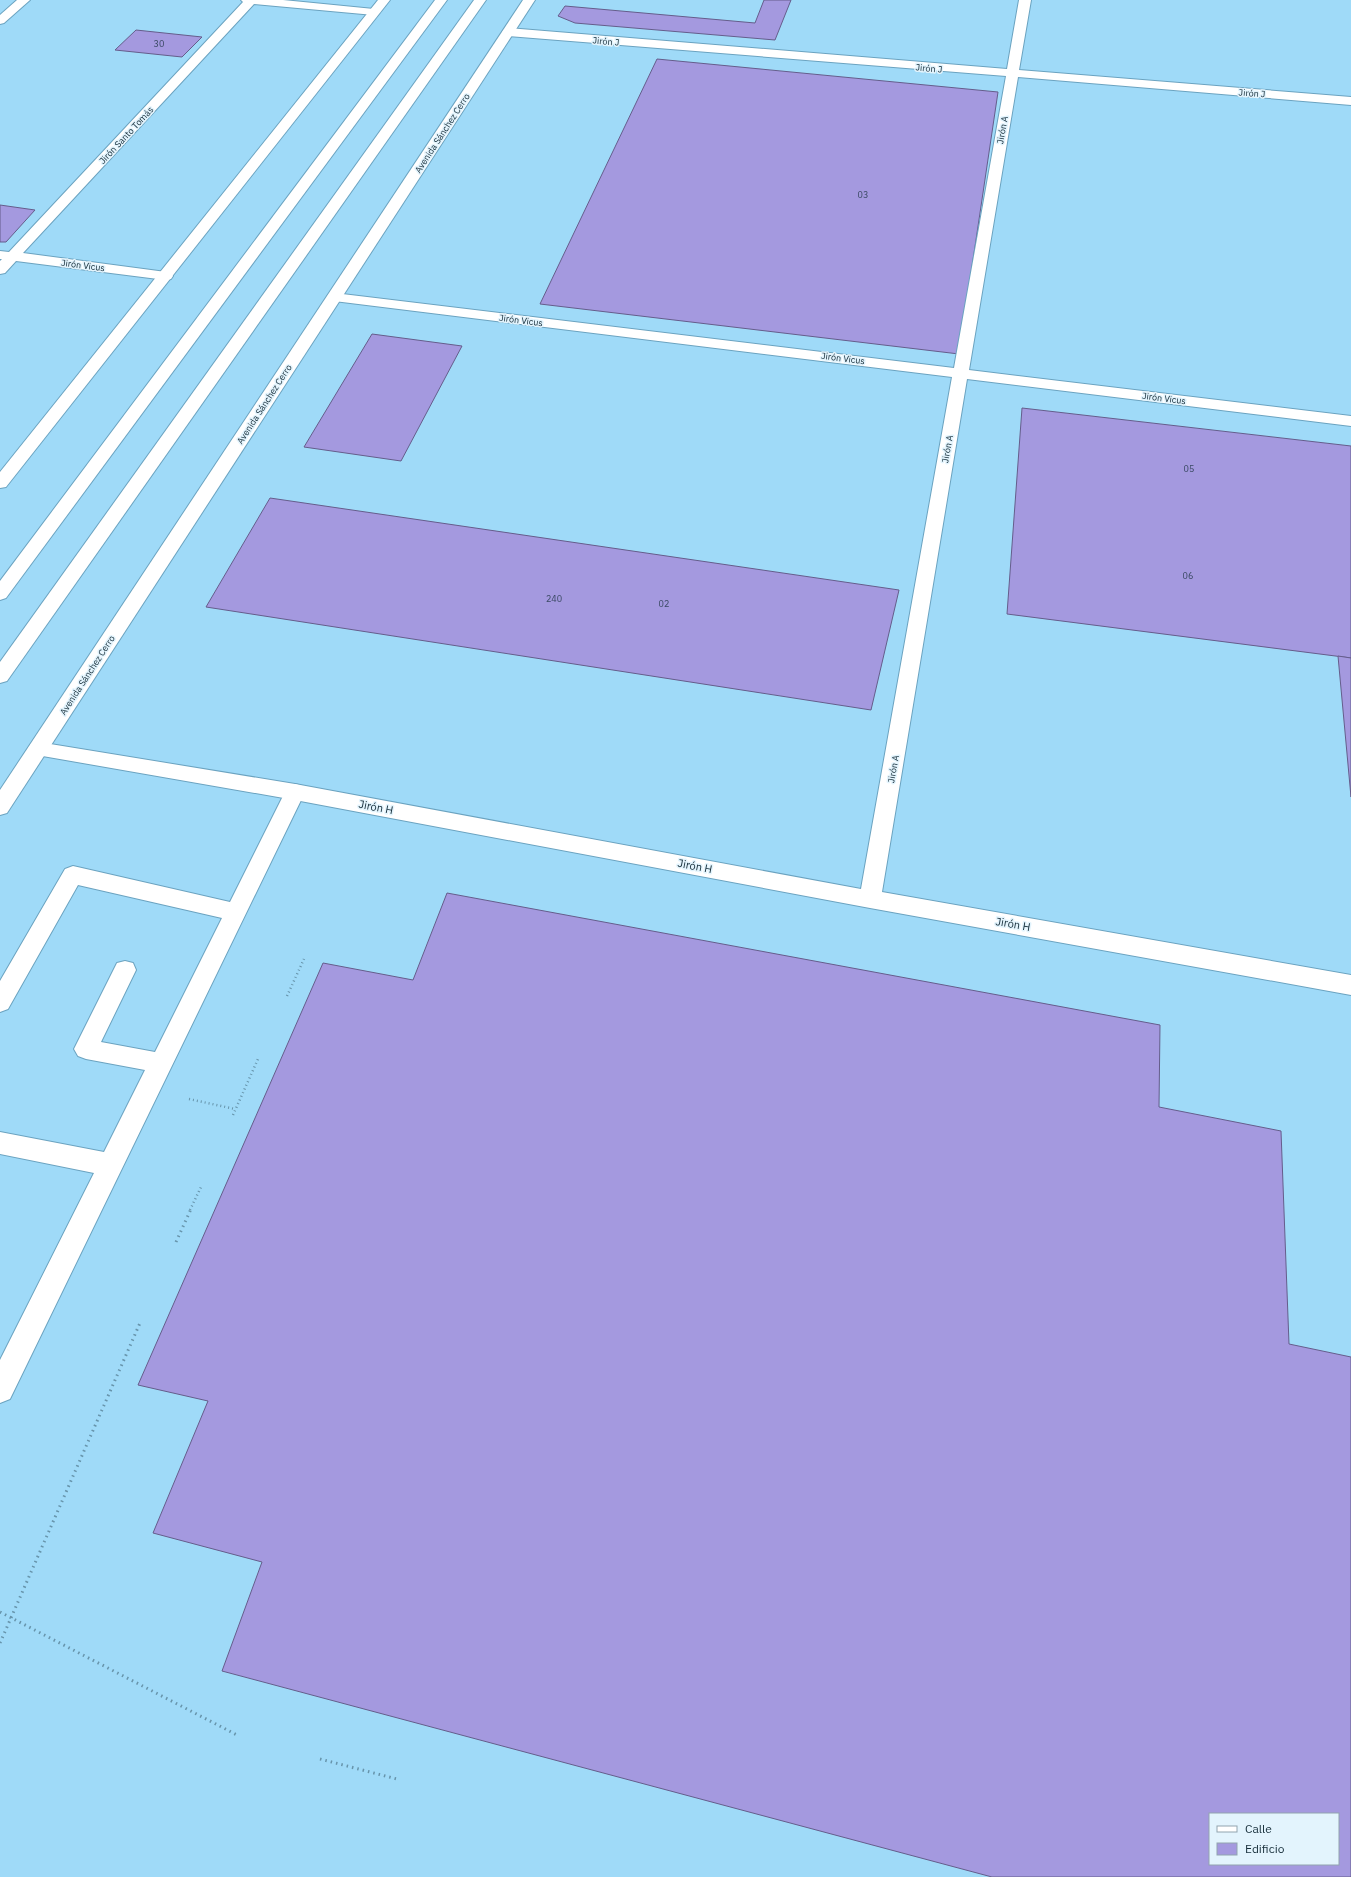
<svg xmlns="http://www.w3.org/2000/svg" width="1351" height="1877" font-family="'IBM Plex Sans',sans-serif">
<rect width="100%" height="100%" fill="#9fdaf8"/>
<g fill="#a499df" stroke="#655d8b" fill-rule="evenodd">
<path d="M764,0H791L775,40L575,23L558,16L565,6L755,23Z"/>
<path d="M136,30L202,37L182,57L115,50Z"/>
<path d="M657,59L998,92L959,354L540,304Z"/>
<path d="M0,205L35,210L6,242H0Z"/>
<path d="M372,334L462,346L401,461L304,447Z"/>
<path d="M1022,408L1351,446V658L1007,614Z"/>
<path d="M270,498L899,590L871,710L206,607Z"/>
<path d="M1338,656L1351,658V797Z"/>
<path d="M447,893L1160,1025L1159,1107L1281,1131L1289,1344L1351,1357V1877H992L222,1671L262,1562L153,1533L208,1401L138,1385L323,963L413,980ZM1210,1814H1338V1864H1210Z"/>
</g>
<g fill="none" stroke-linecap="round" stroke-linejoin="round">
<defs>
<path id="service" d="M295,784L302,786L305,792L10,1399L0,1403V1360L94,1173L0,1154V1132L104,1152L145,1070L86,1059L78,1056L74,1049L117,963L125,961L133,963L136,970L101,1042L155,1052L222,918L78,885L8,1009L0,1012V981L65,869L73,866L230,902L288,786Z"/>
<g id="minor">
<path d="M17,0H30L4,23L0,24V15Z"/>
<path d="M241,0H283L374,9L380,12L374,15L254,4L23,253L166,272L171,273L173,276L171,279L166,280L16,261L5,273L0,274V261L2,259H0V251L9,252L243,2Z"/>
<path d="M1019,0H1031L1019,70L1351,97V105L1018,77L969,370L1351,416V426L967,379L882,892L1351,975V995L870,908L295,800L31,754L28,749L31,744L38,742L295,784L861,889L952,377L334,301L329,300L327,297L329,294L334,293L954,368L1006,76L508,36L502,32L508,28L1007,69Z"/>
</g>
<g id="secondary">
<path d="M378,0H390L6,487L0,488V472Z"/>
<path d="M523,0H535L7,813L0,815V790Z"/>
</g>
<g id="primary">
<path d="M435,0H447L6,598L0,600V581Z"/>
<path d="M474,0H486L7,681L0,683V662Z"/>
</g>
</defs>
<use href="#service" stroke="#6ba3c0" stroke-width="2"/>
<use href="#minor" stroke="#6ba3c0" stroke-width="2"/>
<use href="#secondary" stroke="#6ba3c0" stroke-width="2"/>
<use href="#primary" stroke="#6ba3c0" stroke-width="2"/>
<g stroke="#6794ab" stroke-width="2.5" stroke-dasharray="1 3" stroke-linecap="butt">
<path d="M287,996L304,959"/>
<path d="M189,1099L235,1109"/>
<path d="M233,1115L258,1059"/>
<path d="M190,1210L201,1187"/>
</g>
<g stroke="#6794ab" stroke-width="3" stroke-dasharray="1.5 4" stroke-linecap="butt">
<path d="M176,1242L191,1209"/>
<path d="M0,1612L237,1735"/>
<path d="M0,1643L140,1323"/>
<path d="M320,1759L397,1779"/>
</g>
<use href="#service" fill="#fff" fill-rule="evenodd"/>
<use href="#minor" fill="#fff" fill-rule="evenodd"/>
<use href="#secondary" fill="#fff" fill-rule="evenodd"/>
<use href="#primary" fill="#fff" fill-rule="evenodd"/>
</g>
<g text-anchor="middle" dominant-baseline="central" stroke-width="3" stroke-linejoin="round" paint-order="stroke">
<g font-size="9" fill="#152d39" stroke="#e3f4fd">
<text transform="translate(606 41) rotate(5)">Jirón J</text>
<text transform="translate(929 68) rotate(5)">Jirón J</text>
<text transform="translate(1252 93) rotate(4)">Jirón J</text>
<text transform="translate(1002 130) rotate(-80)">Jirón A</text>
<text transform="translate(442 133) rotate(-57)">Avenida Sánchez Cerro</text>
<text transform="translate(126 135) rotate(-47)">Jirón Santo Tomás</text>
<text transform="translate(83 265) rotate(7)">Jirón Vicus</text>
<text transform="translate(521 320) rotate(7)">Jirón Vicus</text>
<text transform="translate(843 358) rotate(7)">Jirón Vicus</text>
<text transform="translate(1164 398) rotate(7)">Jirón Vicus</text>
<text transform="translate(264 404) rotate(-57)">Avenida Sánchez Cerro</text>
<text transform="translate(947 449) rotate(-80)">Jirón A</text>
<text transform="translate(87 675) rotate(-57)">Avenida Sánchez Cerro</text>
<text transform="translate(893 769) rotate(-80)">Jirón A</text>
</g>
<g font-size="9" fill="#394862">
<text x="159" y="43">30</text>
<text x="863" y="194">03</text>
<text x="1189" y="468">05</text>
<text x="1188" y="575">06</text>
<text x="554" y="598">240</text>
<text x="664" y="603">02</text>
</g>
<g font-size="11" fill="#152d39" stroke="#e3f4fd">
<text transform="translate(376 807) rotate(11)">Jirón H</text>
<text transform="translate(695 866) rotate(11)">Jirón H</text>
<text transform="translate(1013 924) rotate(10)">Jirón H</text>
</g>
</g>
<rect x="1209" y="1813" width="130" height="52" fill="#e3f4fd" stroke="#91a4af"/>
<rect x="1217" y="1826" width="20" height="6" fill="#ffffff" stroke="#91a4af"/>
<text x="1245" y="1833" font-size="12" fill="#152d39">Calle</text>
<rect x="1217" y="1843" width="20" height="12" fill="#a499df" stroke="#91a4af"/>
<text x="1245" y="1853" font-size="12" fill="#152d39">Edificio</text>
</svg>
